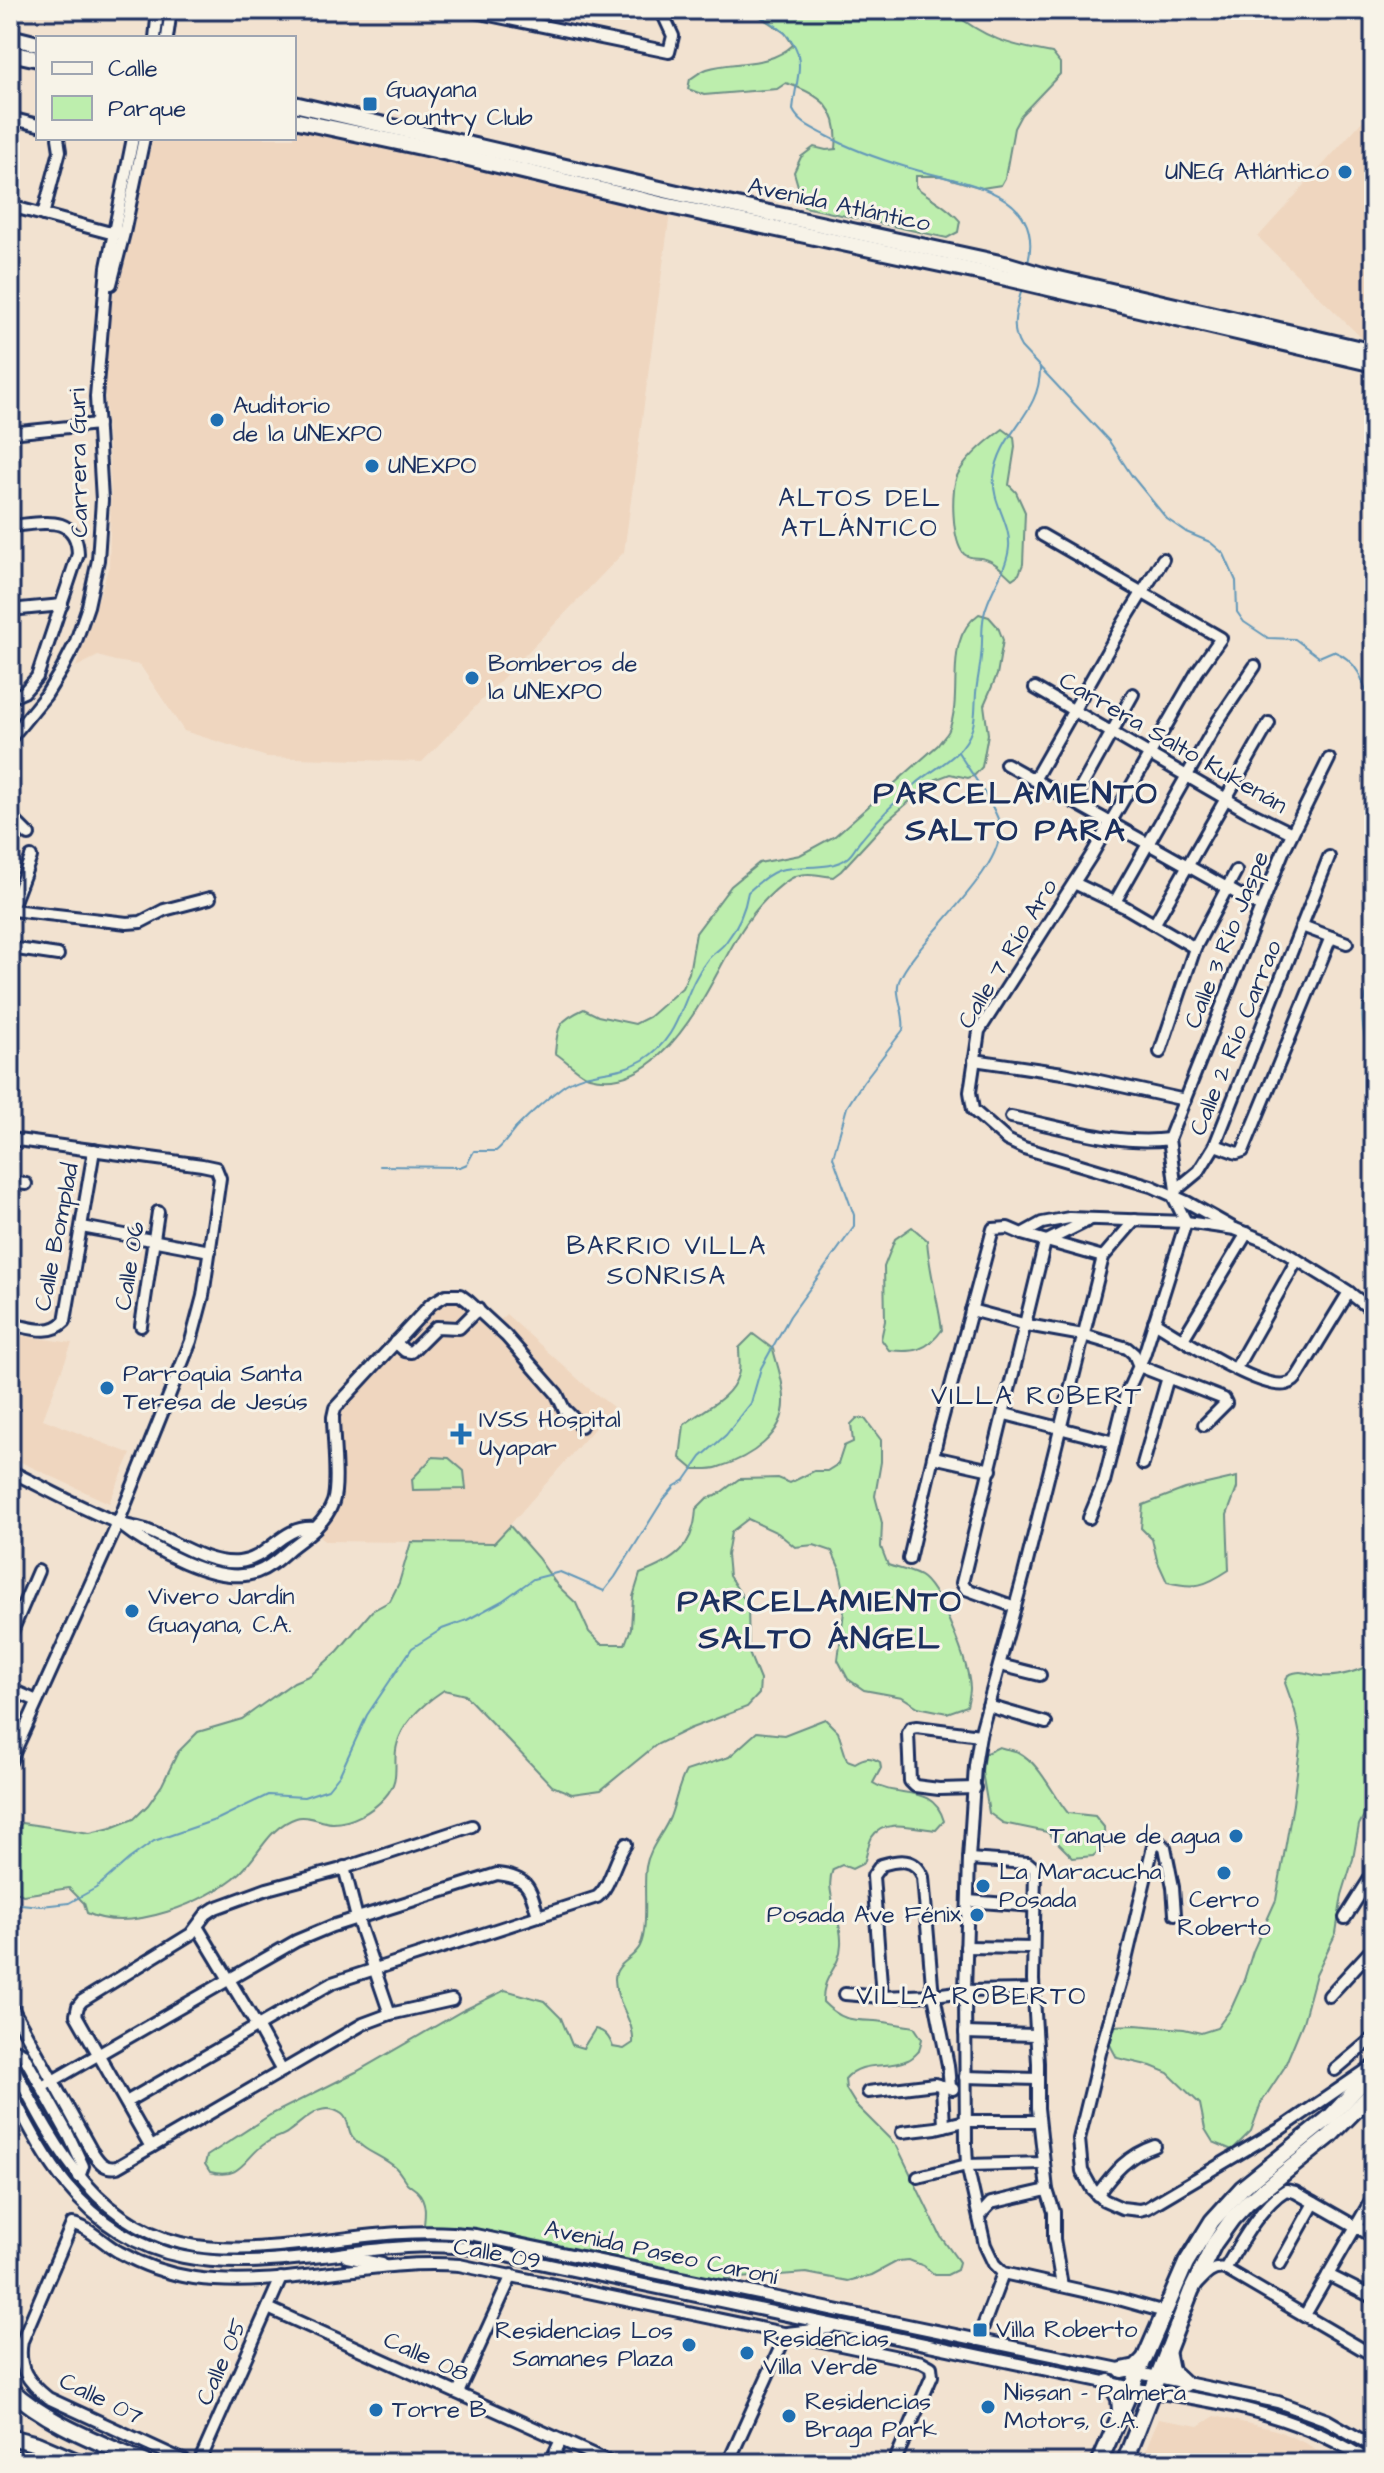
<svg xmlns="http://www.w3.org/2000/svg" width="1384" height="2473" font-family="'Architects Daughter',sans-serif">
<rect width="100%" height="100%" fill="#f2e2d0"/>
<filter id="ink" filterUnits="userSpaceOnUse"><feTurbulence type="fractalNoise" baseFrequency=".0125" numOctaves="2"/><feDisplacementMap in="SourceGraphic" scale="16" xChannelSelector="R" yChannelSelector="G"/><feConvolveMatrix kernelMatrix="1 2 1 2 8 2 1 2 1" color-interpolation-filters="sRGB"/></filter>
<g filter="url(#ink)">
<g fill="#efd6bf">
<path d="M1374,108V350L1258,237Z"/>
<path d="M294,126L670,213L624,552L422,762L267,757L184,731L140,665L115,661L98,656L76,667L109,566L111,490L104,385L105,327L153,138H294Z"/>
<path d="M442,1300H455L463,1304L491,1330L506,1314L587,1387L613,1407L494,1543L324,1541L315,1528L331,1506L333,1417Z"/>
<path d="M10,1334L72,1343L43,1419L131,1454L109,1503L10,1457Z"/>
<path d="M1215,2416L1276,2430L1307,2444L1339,2463H1141L1158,2419L1199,2426Z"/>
</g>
<g fill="#bdeead" stroke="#6c8e86" stroke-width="2">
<path d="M750,10H950C985,39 1009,45 1052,53L1060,63V74L1021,115L1014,128L1005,178L1001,185L982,188L941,176H916V187C931,199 948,206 960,221L958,232L947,238L804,207L794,172L801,157L814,147L826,150L836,149C840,109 822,95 786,83L777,89L704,95L688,89L690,79C695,76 701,71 707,69C735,60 768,68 793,45L785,33Z"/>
<path d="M1003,429L1014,437L1015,447L1009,485L1016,492L1025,512L1023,564L1019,574L1012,579C1005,573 997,563 988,560C979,556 971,560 964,554C952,542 950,488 958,474C967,457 988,440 1003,429Z"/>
<path d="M979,614L989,617L998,627L1003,640L997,675L984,705L988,734L982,767L974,776L968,778L950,774L934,780L887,821L841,871L833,877C821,875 807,872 796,876C786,880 775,890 767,898C740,925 727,957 708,990C685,1031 644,1092 589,1077C580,1075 565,1059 555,1053C558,1025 558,1021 584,1009L598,1016L635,1024L649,1017L682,988L689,973L696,933L731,886L759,863L800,855L835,836L938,745C941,740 947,735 949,730C964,693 942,640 979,614Z"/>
<path d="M912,1227L927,1240C929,1271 938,1299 942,1330C927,1351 913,1353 889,1350L881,1339L885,1321L884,1267L895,1239Z"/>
<path d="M753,1334L773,1349C777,1365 784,1383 784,1399C786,1435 749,1458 719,1467C711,1470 701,1469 693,1469L680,1458L684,1425C702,1409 730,1401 738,1375C741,1368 739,1356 739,1348Z"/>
<path d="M857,1418L865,1419L881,1440V1462L875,1496L882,1523L881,1547L888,1565C898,1569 915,1571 923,1578C941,1593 969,1664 970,1688C970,1694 968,1701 967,1706L947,1713L918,1707L902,1697L864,1690L848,1679L838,1660L844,1611L843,1585L839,1567L832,1551L814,1545L795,1547L778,1533L748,1519L731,1532L727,1555L729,1576L748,1605L749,1653L760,1680L759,1694L747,1707L689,1729L656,1745L601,1790L572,1794L552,1786L465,1695L444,1690C426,1702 402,1722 397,1745C392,1763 402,1778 385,1797C373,1811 350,1824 331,1823C320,1822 306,1814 296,1818C269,1827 260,1854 240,1873C207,1902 130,1934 87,1913L84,1903L69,1888L23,1895L10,1889V1835L22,1823L90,1833L111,1828L134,1819L148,1805L162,1785L178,1752L198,1732L242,1719L294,1682L311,1675L338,1651L372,1611L390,1601L399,1583L411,1542L494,1543L510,1526L538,1558L557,1585L576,1603L589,1632L601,1644H625L631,1628L633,1597L640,1574C674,1561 694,1548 696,1509L707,1498L716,1496L739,1479L778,1478L790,1483L814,1471H827L838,1464L844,1446L853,1442L851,1424Z"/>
<path d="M433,1457L449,1458L464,1471L466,1489L413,1490L412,1479Z"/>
<path d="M1237,1477V1488L1227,1515L1229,1570C1205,1586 1195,1589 1167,1582L1157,1560L1152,1539L1141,1528L1143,1505L1185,1489Z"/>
<path d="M315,1528L273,1562L234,1576L138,1540L144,1529L210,1558L237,1562L288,1533Z"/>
<path d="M1374,1663V1795L1359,1825L1353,1859L1342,1895L1336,1933L1316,1974L1303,2022L1284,2068L1261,2103L1251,2131L1232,2150L1213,2142L1205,2129L1200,2104L1168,2073L1151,2066L1117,2058L1109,2043L1113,2026L1135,2025L1184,2029L1201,2033L1217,2028L1231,2009L1244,1980L1253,1951L1276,1900L1293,1804L1301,1740L1295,1711L1285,1683L1288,1675C1304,1668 1306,1675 1321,1676C1339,1678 1358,1671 1374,1663Z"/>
<path d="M825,1719L838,1732L847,1760L855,1763C865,1757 870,1756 880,1762L881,1768L873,1783C897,1799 933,1783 944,1821L936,1830C918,1829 884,1817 872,1837C868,1844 867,1855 864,1863L852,1869L842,1865L833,1869C823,1893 843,1918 841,1944C840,1970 822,1974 823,2002C842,2021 851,2020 875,2021C888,2022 901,2025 914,2027L922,2039L919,2051C916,2054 913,2058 908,2060C887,2070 862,2059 845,2079L846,2089L856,2105L897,2146L941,2237L959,2262L957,2270L947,2275H935L924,2266L909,2260L898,2261L872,2275L848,2281L806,2273L698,2281L494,2238L423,2232C425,2218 428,2201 417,2191C414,2188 410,2186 407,2183C403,2178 401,2173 396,2168C383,2156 362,2151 352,2136C347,2129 350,2120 342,2114C321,2099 304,2121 288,2132C282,2137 273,2138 266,2143C245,2156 242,2181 210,2172L205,2164L207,2156L270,2115L356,2072L462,2011L505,1990L544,2001L561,2018L572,2045L583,2048L595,2029C606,2031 610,2039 613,2047L624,2049L633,2043C635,2021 615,2002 615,1979C615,1963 634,1959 640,1946C649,1928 643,1887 646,1867C649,1848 663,1834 670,1817C676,1801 678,1785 686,1771L729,1757L757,1732L784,1735Z"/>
<path d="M999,1747C1005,1749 1013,1750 1018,1752C1041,1764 1052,1794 1068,1813L1095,1816L1104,1827L1105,1846L1093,1856L1073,1858L1047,1832L1003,1823L989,1813L982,1772L984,1754Z"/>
<path d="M1374,2070V2091L1232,2219L1157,2377L1278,2402L1374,2447V2463L1278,2417L1152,2392L1157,2378L1136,2373L1212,2221Z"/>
</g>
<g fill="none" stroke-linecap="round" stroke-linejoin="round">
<g stroke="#6398b9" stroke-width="2">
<path d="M750,10C757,16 765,18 772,23C813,50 796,73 793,110C799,123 814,129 827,136C851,149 879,159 906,167C956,183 1046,187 1028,263"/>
<path d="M1022,288C1017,308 1009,328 1021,347L1109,441L1132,476L1167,519L1186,532L1210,542L1224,554L1236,581L1237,612L1244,622L1268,638L1295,639L1319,657L1333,651C1362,661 1366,692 1374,717"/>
<path d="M1374,723C1367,735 1369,746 1365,760L1374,777"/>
<path d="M1374,974C1360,1011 1360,1012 1367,1051C1369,1060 1369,1069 1374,1076"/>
<path d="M380,1166L460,1167L467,1164L474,1151H496C504,1145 509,1136 516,1128C530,1114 546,1099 562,1087C587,1068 617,1076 643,1060C684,1035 680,994 708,959C713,953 721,949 726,942C737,928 745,910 748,892C757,884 766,875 777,871C797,864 832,871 847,858C854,853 856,845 862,839C878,819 897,799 917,783C937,766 963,756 972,729C976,718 975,705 976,693C977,681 980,669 981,657C983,643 981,629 984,615C989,591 1007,571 1009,547C1011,523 991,502 994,477C1000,429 1041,416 1040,367"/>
<path d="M10,1903L41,1906L69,1903L96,1888L129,1859L154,1841L218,1819L268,1795L304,1797L328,1789L340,1774L367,1715L412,1648L442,1629L467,1620L502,1601L533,1579L560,1572L604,1591L615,1577L663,1500L675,1486L685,1480L701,1457L726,1435L751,1403L761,1368L790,1316L854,1227V1215L833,1157L847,1107L863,1082L903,1030C906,1014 894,995 899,981C915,940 1011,867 999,822C994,804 969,770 958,752"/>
</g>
<defs>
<g id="minor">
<path d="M120,10H123"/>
<path d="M465,10L669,52L673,36L661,10"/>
<path d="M155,38L158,10"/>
<path d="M167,38L171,10"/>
<path d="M10,118L38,125"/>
<path d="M10,206L107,232L120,233"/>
<path d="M43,215L60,151L58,138"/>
<path d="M111,284L124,233L144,138"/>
<path d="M10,433L98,424"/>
<path d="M10,526C40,524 77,512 78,554L37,677L24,692L10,698"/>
<path d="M1042,535L1221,638L1197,672L1091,856L979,1031L970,1092L973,1110L1007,1140L1024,1148L1151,1186L1187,1202L1235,1229"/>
<path d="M10,610L62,605"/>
<path d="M1035,688L1247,811L1292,833"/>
<path d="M10,739L46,695L62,669L75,644L88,606L98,560L102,500L96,397L107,267L133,138"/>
<path d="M1006,764L1261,907"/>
<path d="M1034,780L1124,622L1163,559"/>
<path d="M1073,802L1133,694"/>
<path d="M10,816L29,835"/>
<path d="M1074,883L1125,907L1195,948"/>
<path d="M1115,902L1218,721L1255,666"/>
<path d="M12,910L127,923L141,922L164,910L210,898"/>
<path d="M10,912L31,857"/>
<path d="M1155,923L1269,723"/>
<path d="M1302,926L1347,943"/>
<path d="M10,948L58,955"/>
<path d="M1160,1052L1195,948L1236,871"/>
<path d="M974,1060L1063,1073L1185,1100"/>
<path d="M1011,1117C1062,1127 1117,1146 1169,1139L1176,1190"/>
<path d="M10,1139L202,1165L216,1168L220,1178L203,1296L191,1341L118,1523L10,1762"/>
<path d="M1169,1139L1283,852L1329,759"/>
<path d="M1215,1145L1237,1153L1243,1151L1331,937"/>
<path d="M10,1182L26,1184"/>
<path d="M1135,1220L1103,1257L1024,1574L980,1735L975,1766L969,1859L965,1991L966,2144L967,2165L985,2245L994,2264L1003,2273L1115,2298L1165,2312"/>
<path d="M1186,1222L1174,1198L1176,1190L1199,1171L1215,1145L1329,857"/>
<path d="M82,1227L210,1251"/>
<path d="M1022,1234L1103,1257"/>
<path d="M10,1252H11"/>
<path d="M971,1310L1027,1325L1083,1335L1127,1348L1134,1354L1139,1366"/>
<path d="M1154,1322C1180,1337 1259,1390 1286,1384C1293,1383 1297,1378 1300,1372L1349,1292"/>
<path d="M10,1324C29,1327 50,1337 65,1321L94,1150"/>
<path d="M141,1326L158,1212"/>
<path d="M1183,1339L1247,1233"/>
<path d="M395,1342L405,1351L411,1352L436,1327L459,1328L478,1309"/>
<path d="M1139,1366L1224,1399L1226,1403L1204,1425"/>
<path d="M1236,1368L1297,1260"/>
<path d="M1005,1414L1114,1442"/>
<path d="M933,1457L991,1470"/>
<path d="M1143,1464L1168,1377"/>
<path d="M10,1471C45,1488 80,1508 116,1522C125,1526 136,1527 146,1530C175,1541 206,1565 239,1562C270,1559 280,1525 315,1528"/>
<path d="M1089,1518L1104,1482L1126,1394L1144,1355L1186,1222"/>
<path d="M118,1523C148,1547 218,1587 257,1572C271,1567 281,1556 292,1547C308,1535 326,1522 333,1502C339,1484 333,1438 333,1417L335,1408L431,1304L446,1295H460L468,1301L506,1336L557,1394L564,1409L581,1426"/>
<path d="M909,1559L939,1431L993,1229L1008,1228L1022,1234L1042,1223L1069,1218L1186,1222L1235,1229L1268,1242L1346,1290L1374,1312"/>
<path d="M1015,1607L966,1589L962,1583L1045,1242L1091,1219"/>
<path d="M10,1636L38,1571"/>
<path d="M1000,1665L1040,1675"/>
<path d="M10,1689L37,1701"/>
<path d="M988,1706L1046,1723"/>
<path d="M975,1788L939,1789L915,1786L910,1781L908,1733L911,1728L917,1727L980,1735"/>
<path d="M969,1859L1028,1863L1035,1869L1033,1980L1038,2063V2108L1047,2190L1054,2212V2239L1062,2286"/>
<path d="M344,1867L357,1918L390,2014"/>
<path d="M968,1901L1034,1906"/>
<path d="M1175,1914L1173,1887L1165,1847L1159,1842L1153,1846L1122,1977L1100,2053L1079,2139L1082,2171L1092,2189L1104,2200L1122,2208L1139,2210L1147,2208L1282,2128L1371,2067"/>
<path d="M1345,1918L1374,1872"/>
<path d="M198,1928L257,2026L282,2071"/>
<path d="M966,1947L1033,1948"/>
<path d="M845,1994L882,1997L934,1995L965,1991L1033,1990"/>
<path d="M1329,1996L1374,1947"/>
<path d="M882,1997L873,1876L881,1865C899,1860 915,1857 923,1877L932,1985L948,2065L950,2087"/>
<path d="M11,2006L91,2150C98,2160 103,2170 117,2167L363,2024L390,2014L452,2000"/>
<path d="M965,2033L1036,2035"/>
<path d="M10,2047L23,2054L69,2136L83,2166L79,2177"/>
<path d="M10,2060C53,2142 94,2230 196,2246C236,2252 278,2246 318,2242C370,2235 423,2228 475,2235L1278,2402L1327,2420L1374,2447"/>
<path d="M1335,2070L1374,2037"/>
<path d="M965,2077L1038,2079"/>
<path d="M942,2086L944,2126"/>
<path d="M42,2087L296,1941L332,1926L497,1874C529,1877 530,1888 538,1916"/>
<path d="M10,2091C27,2123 44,2157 67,2185C136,2270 222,2268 322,2256C372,2250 423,2242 473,2249L1152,2392C1230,2402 1306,2419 1372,2463"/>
<path d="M868,2092L935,2084L953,2089"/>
<path d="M126,2102L332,1983L597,1897C611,1886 614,1860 626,1844"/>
<path d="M902,2132L936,2128L965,2121H1039"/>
<path d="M151,2147L76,2015L78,2006L82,2001L191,1934L206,1914L215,1908L267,1889L338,1870L472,1826"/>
<path d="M918,2177L967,2165L1044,2163"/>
<path d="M1097,2195C1114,2172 1128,2155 1155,2146"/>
<path d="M979,2216L991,2203L1047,2190"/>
<path d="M347,2257L382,2264"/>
<path d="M1280,2264L1314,2203"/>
<path d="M1225,2269C1240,2244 1261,2205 1286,2190L1295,2192L1374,2237"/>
<path d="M1328,2275L1374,2298"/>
<path d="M1197,2284C1205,2275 1213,2266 1225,2269L1374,2356"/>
<path d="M268,2308L612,2463"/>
<path d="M1305,2315L1374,2195"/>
<path d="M978,2340L1003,2273"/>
<path d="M458,2393L512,2275"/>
<path d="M10,2456L33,2463"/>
<path d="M189,2463L48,2398C28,2382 17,2368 22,2341L72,2224C88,2226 104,2244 119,2252C142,2265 168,2274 194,2278C283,2290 370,2258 459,2265L922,2362L931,2367L932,2376L894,2463"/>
<path d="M199,2463L281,2278"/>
<path d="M550,2463L561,2440"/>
<path d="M728,2463L787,2333L830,2328"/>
</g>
<g id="major">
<path d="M10,37L38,44"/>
<path d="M10,53L38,59"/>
<path d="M294,104L686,195L1009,265L1046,276L1374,352"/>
<path d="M294,120L435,150L660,204L1006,278L1374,364"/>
<path d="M1167,2351L1171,2371L1185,2384"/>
<path d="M1122,2370L1136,2367L1143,2360"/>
<path d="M1109,2382L1119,2398L1120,2410"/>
<path d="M10,2389C48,2424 99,2442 146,2463"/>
<path d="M10,2437L37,2444L81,2463"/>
<path d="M1099,2463L1186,2263L1212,2221L1242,2188L1330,2117L1374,2070"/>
<path d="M1124,2463L1191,2291L1214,2244L1232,2219L1248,2202L1330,2136L1374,2091"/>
</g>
</defs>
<use href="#minor" stroke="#1b2f5e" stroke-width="16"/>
<use href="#major" stroke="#1b2f5e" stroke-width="20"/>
<use href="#minor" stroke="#f7f3e8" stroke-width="10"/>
<use href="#major" stroke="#f7f3e8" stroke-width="14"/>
</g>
</g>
<g fill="#1f6fb2" stroke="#f7f3e8" stroke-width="3">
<rect x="362" y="96" width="16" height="16" rx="4"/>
<circle cx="1345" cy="172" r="8"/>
<circle cx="217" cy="420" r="8"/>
<circle cx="372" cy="466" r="8"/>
<circle cx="472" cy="678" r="8"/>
<circle cx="107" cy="1388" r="8"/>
<path d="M457 1422h8v8h8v8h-8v8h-8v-8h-8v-8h8z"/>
<circle cx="132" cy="1611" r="8"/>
<circle cx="1236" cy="1836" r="8"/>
<circle cx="1224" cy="1873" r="8"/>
<circle cx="983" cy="1886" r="8"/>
<circle cx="977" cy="1915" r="8"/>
<rect x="972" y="2322" width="16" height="16" rx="4"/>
<circle cx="689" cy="2345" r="8"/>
<circle cx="747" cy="2353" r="8"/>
<circle cx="988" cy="2407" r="8"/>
<circle cx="376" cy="2410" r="8"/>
<circle cx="789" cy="2416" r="8"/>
</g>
<g text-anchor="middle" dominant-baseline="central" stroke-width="6" stroke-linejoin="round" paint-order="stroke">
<g font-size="24" fill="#1b2f5e" stroke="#f7f3e8" text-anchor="start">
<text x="386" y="90">Guayana<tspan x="386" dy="28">Country Club</tspan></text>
<text x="1329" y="172" text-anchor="end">UNEG Atlántico</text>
<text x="233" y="406">Auditorio<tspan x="233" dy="28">de la UNEXPO</tspan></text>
<text x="388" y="466">UNEXPO</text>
<text x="488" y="664">Bomberos de<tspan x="488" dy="28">la UNEXPO</tspan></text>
<text x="123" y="1374">Parroquia Santa<tspan x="123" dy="28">Teresa de Jesús</tspan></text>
<text x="479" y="1420">IVSS Hospital<tspan x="479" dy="28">Uyapar</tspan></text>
<text x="148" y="1597">Vivero Jardín<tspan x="148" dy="28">Guayana, C.A.</tspan></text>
<text x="1220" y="1836" text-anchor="end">Tanque de agua</text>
<text x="999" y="1872">La Maracucha<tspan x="999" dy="28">Posada</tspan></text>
<text x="1224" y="1900" text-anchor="middle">Cerro<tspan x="1224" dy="28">Roberto</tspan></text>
<text x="961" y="1915" text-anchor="end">Posada Ave Fénix</text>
<text x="996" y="2330">Villa Roberto</text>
<text x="673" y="2331" text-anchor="end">Residencias Los<tspan x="673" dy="28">Samanes Plaza</tspan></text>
<text x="763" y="2339">Residencias<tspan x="763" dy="28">Villa Verde</tspan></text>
<text x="1004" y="2393">Nissan - Palmera<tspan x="1004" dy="28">Motors, C.A.</tspan></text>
<text x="805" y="2402">Residencias<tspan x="805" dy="28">Braga Park</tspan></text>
<text x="392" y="2410">Torre B</text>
</g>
<g font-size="24" fill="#1b2f5e" stroke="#f7f3e8">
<text transform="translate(839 205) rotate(12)">Avenida Atlántico</text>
<text transform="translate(79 463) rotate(-91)">Carrera Guri</text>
<text transform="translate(1173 743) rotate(30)">Carrera Salto Kukenán</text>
<text transform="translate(1227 940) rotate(-68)">Calle 3 Río Jaspe</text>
<text transform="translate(1008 954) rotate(-59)">Calle 7 Río Aro</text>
<text transform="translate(1236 1038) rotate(-68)">Calle 2 Río Carrao</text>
<text transform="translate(57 1237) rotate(-79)">Calle Bomplad</text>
<text transform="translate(130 1266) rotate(-81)">Calle 06</text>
<text transform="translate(661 2253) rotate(12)">Avenida Paseo Caroní</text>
<text transform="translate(497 2254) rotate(10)">Calle 09</text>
<text transform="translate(426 2357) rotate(24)">Calle 08</text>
<text transform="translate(222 2362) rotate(-66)">Calle 05</text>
<text transform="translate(101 2399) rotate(26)">Calle 07</text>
</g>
<g font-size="26" letter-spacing="2" fill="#1b2f5e" stroke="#f7f3e8">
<text x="860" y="498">ALTOS DEL<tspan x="860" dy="30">ATLÁNTICO</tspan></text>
<text x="667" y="1246">BARRIO VILLA<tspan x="667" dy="30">SONRISA</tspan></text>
<text x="1037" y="1396">VILLA ROBERT</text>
<text x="972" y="1996">VILLA ROBERTO</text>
</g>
<g font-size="32" font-weight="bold" letter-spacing="2" fill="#1b2f5e" stroke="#f7f3e8">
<text x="1016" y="793">PARCELAMIENTO<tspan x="1016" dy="37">SALTO PARA</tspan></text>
<text x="820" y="1601">PARCELAMIENTO<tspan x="820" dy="37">SALTO ÁNGEL</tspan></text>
</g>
</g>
<rect width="1384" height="2473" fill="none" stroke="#f7f3e8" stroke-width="40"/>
<rect x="20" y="20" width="1344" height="2433" fill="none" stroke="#1b2f5e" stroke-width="3" filter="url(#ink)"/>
<rect x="36" y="36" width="260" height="104" fill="#f7f3e8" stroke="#9fa5b1" stroke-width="2"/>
<rect x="52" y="62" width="40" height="12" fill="#f7f3e8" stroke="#9fa5b1" stroke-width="2"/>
<text x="108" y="76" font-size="24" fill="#1b2f5e">Calle</text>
<rect x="52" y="96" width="40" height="24" fill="#bdeead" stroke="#9fa5b1" stroke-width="2"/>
<text x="108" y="116" font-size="24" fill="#1b2f5e">Parque</text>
</svg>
